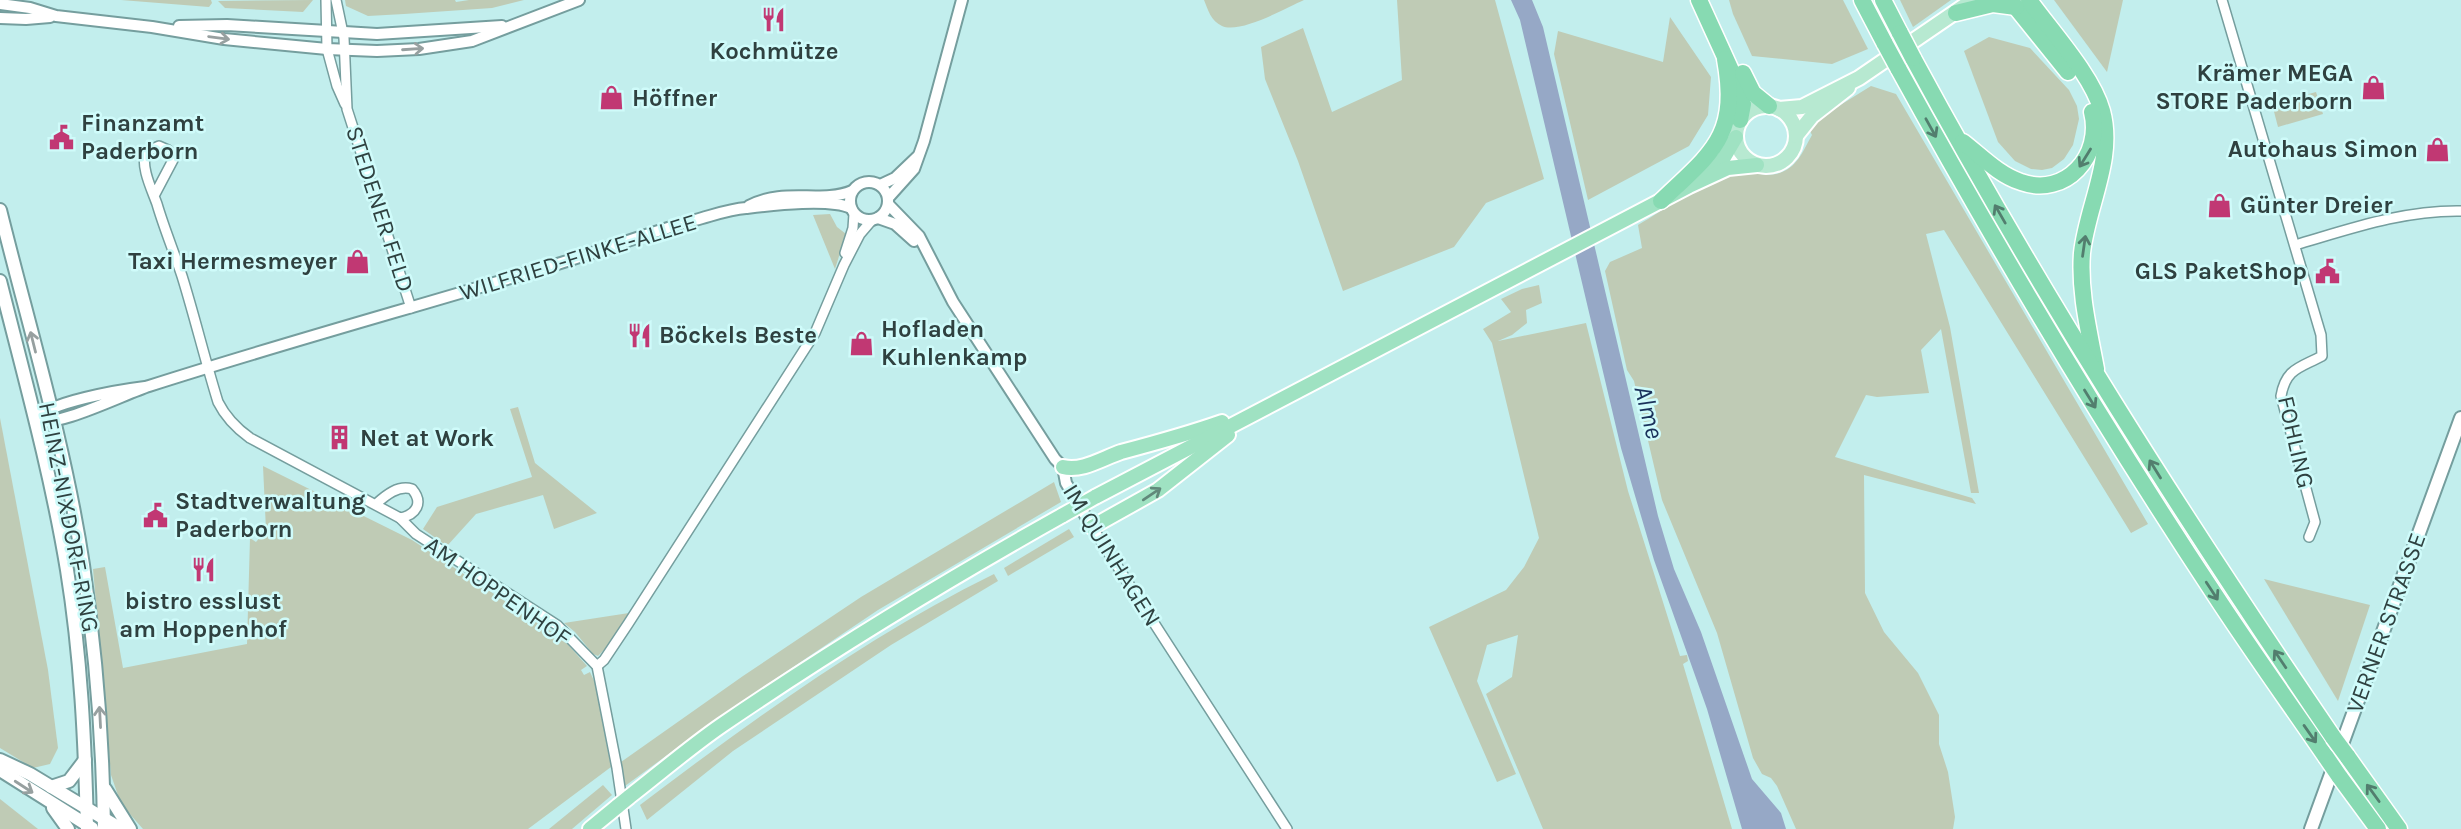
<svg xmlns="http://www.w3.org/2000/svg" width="2461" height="829" font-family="Karla,sans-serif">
<rect width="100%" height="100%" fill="#c2eeed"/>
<g fill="#bfcbb5">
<path d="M121,0H211L212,3L209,7Z"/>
<path d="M313,0L303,12L225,8L218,1Z"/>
<path d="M345,0H455L456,2L469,0H524L492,8L404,14L368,16L346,6Z"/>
<path d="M1204,0H1304C1286,8 1240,34 1222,26C1211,21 1208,10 1204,0Z"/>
<path d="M1397,0H1495L1544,179L1486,203L1454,247L1343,291L1298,161L1265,79L1261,47L1303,28L1332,112L1402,80Z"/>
<path d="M1729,0H1843L1868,49L1832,64L1752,56L1733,14Z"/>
<path d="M1900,0H1951L1913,27Z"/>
<path d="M2054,0H2123L2107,72Z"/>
<path d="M1670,17L1711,77L1708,115L1689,146L1588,200L1554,54L1558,31L1663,62Z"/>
<path d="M1989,37L2030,48L2069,90L2077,106L2079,119L2073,145L2064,159L2052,168L2042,170L2031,169L2015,161L1998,142L1964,51Z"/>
<path d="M1871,86L1896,94L2148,524L2131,533L1944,230L1926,234L1950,327L1979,493H1971L1941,329L1921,350L1929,393L1877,397L1866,395L1835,457L1972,498L1976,504L1864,475L1865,593L1884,632L1918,673L1939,715V744L1948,772L1955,817L1953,829H1796L1777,786L1771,778L1762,774L1753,758L1717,633L1662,500L1634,381L1627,370L1605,271L1610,262L1642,248L1638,225C1666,209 1705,180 1734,172C1750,168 1765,180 1782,172C1798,166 1804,149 1812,135L1809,129L1813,122Z"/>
<path d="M2316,92L2323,114L2278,127L2272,104Z"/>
<path d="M830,214L837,227L846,234L835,269L813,215Z"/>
<path d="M1539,285L1542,303L1526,310L1527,323L1512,335L1498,341L1586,323L1628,491L1680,656L1687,655L1688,661L1683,664L1732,829H1543L1486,694L1512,677L1518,635L1487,645L1477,681L1516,774L1497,782L1429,627L1506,590L1524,567L1539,538L1492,343L1483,329L1511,312L1501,299L1522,289Z"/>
<path d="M518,407L535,463L597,513L554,529L543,495L476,514L447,546L423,529L437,507L532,477L510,409Z"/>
<path d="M0,418L48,670L58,748L50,764L33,768L0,748Z"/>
<path d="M263,466L412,540L564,640L587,666L581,670L584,675L590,672L595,683L611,767L528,829H143L121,804L111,775L93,569L105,567L123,668L247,644L250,538L256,542L266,530Z"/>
<path d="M1054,482L1061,502L878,610L722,715L625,786L621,762L743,676L861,597Z"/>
<path d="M1069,529L1074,537L1008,576L1004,568Z"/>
<path d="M994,574L998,581L891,645L733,751L647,820L640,805C752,720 868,636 994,574Z"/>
<path d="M2264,579L2370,605L2338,701Z"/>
<path d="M629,613L606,648L598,656L593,654L575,632L564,623Z"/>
<path d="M603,785L612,795L572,829H549Z"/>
<path d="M0,799L38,829H0Z"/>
</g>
<path fill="#96a8c6" d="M1511,0H1532L1543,27L1658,516L1674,569L1701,632L1752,779L1781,813L1786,829H1742L1707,709L1654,560L1621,448L1520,20Z"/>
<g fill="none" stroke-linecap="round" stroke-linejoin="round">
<defs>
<g id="minor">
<path d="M326,0L327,49L337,86L345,104"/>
<path d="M336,0L344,38L347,109L411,308"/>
<path d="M2222,0L2321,335L2322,356C2300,368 2286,368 2281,396L2315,522L2309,537"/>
<path d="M154,196L173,160L168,150L159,146L146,152C140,166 152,190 157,204C164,228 174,252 182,276C195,318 205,360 218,402C226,418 236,428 250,438L400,518C416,515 424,503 412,489C398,485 386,495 376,504"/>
<path d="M2295,245C2350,229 2403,210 2461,211"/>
<path d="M845,253L853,228L854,214"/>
<path d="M400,518L416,534L557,625L597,666L617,768L626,829"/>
<path d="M1092,527L1287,829"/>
<path d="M597,666L604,660L628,624L815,333L844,265L860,234L872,220"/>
</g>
<g id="tertiary">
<path d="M0,4L30,8L56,16L152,27L224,39L327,49L377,51L419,49L472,41L579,0"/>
<path d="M0,18L26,19L50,17"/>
<path d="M179,26L227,25L377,34L502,26"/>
<circle cx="869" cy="201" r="19"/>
<path d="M880,185L895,178L917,157"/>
<path d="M888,198L914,169L924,141L962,0"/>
<path d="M888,204L919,236L953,302L1055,459L1063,467L1066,483L1092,527"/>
<path d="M749,206C784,187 821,204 852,191"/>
<path d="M878,218L895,224L914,241"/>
<path d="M145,387C121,390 47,402 35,420C53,430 126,393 149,386C283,343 419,306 554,265C601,251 647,233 695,220C711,216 729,209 746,208C772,205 829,198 851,208"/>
</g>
<g id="secondary">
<path d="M0,210C29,327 65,445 83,565C96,653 103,740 104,829"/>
<path d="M0,281C24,376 51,473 67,570C81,656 85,742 87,829"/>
<path d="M0,760L30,774L121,829"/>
<path d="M0,770L92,828"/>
<path d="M51,787L69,781L85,760"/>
<path d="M105,789L130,829"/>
<path d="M53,808L68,829"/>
<path d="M2311,829L2461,418"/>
</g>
<g id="primary">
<circle cx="1766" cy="136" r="30"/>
<path d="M1779,109L1802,107L1859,78L1973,0"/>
<path d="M1796,136L1812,116L1848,88"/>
</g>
<g id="trunk">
<path d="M1707,172L1723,159L1736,137"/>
<path d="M1063,467C1082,472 1103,458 1121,452C1155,443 1188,434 1222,422"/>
<path d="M1095,497L1689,186L1728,168L1757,165"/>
<path d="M1092,527L1158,490L1228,435"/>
<path d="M629,797C660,773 690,747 722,725C832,650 947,580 1063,515"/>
<path d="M590,829L618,806"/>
</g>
<g id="motorway">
<path d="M1699,0L1740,90L1743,104L1740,120"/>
<path d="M1862,0L1885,44"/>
<path d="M1883,0L1900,33"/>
<path d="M2010,0L2068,72"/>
<path d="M2029,0C2052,32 2092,75 2102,111C2115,159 2087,206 2082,253C2079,292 2089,331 2096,369"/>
<path d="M1956,13L1993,4L2016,7"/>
<path d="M1913,58C2040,293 2183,517 2333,737"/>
<path d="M1898,68C1997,248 2102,424 2215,595C2251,650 2289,703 2326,757"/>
<path d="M1743,73L1753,93L1769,106"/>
<path d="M1963,142C1981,156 1999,175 2021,182C2066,198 2103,155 2092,112"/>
<path d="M1661,201C1712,152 1739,137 1725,59"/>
<path d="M2347,756L2399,829"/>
<path d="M2339,776L2378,829"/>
</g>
</defs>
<use href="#minor" stroke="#759e9e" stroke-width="12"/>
<use href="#tertiary" stroke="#759e9e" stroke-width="14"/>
<use href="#secondary" stroke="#759e9e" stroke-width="16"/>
<use href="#primary" stroke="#fff" stroke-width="18"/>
<use href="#trunk" stroke="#fff" stroke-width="18"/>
<use href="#motorway" stroke="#fff" stroke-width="19"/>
<use href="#minor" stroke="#fff" stroke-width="9"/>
<use href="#tertiary" stroke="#fff" stroke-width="10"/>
<use href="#secondary" stroke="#fff" stroke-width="12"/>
<use href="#primary" stroke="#b7e9d1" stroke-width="14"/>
<use href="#trunk" stroke="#9fe2c2" stroke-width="14"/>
<use href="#motorway" stroke="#87dab2" stroke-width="16"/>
<defs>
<g id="trunk-bridge">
<path d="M1063,515L1095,497"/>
<path d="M618,806L629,797"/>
</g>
<g id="motorway-bridge">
<path d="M1900,33L1913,58"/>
<path d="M1885,44L1898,68"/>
<path d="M2333,737L2347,756"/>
<path d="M2326,757L2339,776"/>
</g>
</defs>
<use href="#trunk-bridge" stroke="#fff" stroke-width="18" stroke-linecap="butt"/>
<use href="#motorway-bridge" stroke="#fff" stroke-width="19" stroke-linecap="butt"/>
<use href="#trunk-bridge" stroke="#9fe2c2" stroke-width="14"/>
<use href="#motorway-bridge" stroke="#87dab2" stroke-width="16"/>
</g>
<defs><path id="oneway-shaft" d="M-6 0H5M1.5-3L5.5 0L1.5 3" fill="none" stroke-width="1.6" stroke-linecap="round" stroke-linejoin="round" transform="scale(1.75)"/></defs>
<g stroke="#97a0a0">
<use href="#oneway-shaft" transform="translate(219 38) rotate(8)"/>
<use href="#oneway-shaft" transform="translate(413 49) rotate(-4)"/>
<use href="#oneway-shaft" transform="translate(33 342) rotate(-104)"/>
<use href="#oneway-shaft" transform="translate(100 717) rotate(-93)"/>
<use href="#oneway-shaft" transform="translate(24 787) rotate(33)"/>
</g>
<g stroke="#527e6e">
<use href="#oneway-shaft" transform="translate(1931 128) rotate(61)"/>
<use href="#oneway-shaft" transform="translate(2085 158) rotate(122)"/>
<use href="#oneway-shaft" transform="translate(2000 214) rotate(-120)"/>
<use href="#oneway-shaft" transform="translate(2084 246) rotate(-82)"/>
<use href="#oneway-shaft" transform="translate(2090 399) rotate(58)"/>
<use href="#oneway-shaft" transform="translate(2155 469) rotate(-122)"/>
<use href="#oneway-shaft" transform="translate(2212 591) rotate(57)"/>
<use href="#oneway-shaft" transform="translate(2280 659) rotate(-124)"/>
<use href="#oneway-shaft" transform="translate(2310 734) rotate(55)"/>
<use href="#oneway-shaft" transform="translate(2373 793) rotate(-126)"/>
</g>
<use stroke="#61897a" href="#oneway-shaft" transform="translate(1152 494) rotate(-34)"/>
<defs>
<symbol id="restaurant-bare" viewBox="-9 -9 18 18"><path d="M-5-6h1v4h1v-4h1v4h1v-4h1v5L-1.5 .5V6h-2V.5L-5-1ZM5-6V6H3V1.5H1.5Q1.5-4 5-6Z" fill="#c13873" stroke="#cffbfa" stroke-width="2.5" paint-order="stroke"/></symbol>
<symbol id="shop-bare" viewBox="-9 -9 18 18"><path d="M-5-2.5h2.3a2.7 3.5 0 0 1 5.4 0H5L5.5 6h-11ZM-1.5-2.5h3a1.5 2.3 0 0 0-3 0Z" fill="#c13873" stroke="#cffbfa" stroke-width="2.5" paint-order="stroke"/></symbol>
<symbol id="civic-bare" viewBox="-9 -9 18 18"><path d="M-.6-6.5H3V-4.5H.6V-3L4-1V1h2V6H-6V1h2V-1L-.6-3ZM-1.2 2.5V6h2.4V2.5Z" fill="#c13873" stroke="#cffbfa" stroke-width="2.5" paint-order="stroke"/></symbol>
<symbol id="building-bare" viewBox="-9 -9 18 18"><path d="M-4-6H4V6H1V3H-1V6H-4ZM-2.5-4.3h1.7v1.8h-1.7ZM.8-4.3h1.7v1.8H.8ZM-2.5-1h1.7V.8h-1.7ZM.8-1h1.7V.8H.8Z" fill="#c13873" stroke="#cffbfa" stroke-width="2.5" paint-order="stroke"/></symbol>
</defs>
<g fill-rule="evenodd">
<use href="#restaurant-bare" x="756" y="2" width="35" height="35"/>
<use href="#shop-bare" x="2356" y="70" width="35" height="35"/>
<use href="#shop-bare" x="594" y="80" width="35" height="35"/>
<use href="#civic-bare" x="44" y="120" width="35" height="35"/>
<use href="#shop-bare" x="2420" y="132" width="35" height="35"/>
<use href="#shop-bare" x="2202" y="188" width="35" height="35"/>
<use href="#shop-bare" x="340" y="244" width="35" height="35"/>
<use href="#civic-bare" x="2310" y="254" width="35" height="35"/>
<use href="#restaurant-bare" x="622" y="318" width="35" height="35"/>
<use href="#shop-bare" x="844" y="326" width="35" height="35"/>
<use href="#building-bare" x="322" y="420" width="35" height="35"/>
<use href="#civic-bare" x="138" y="498" width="35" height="35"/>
<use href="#restaurant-bare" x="186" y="552" width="35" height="35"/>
</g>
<g text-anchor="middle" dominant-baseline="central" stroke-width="5" stroke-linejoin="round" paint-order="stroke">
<g font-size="24" font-weight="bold" fill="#2f4140" stroke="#cffbfa" text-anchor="start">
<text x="774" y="51" text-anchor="middle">Kochmütze</text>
<text x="2353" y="73" text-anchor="end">Krämer MEGA<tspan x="2353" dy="28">STORE Paderborn</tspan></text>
<text x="632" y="98">Höffner</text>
<text x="81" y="123">Finanzamt<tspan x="81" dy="28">Paderborn</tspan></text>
<text x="2418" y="149" text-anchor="end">Autohaus Simon</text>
<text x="2240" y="205">Günter Dreier</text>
<text x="337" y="261" text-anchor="end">Taxi Hermesmeyer</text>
<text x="2307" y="271" text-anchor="end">GLS PaketShop</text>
<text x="881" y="329">Hofladen<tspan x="881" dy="28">Kuhlenkamp</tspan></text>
<text x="659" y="335">Böckels Beste</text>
<text x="360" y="438">Net at Work</text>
<text x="175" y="501">Stadtverwaltung<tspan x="175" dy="28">Paderborn</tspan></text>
<text x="203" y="601" text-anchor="middle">bistro esslust<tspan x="203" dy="28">am Hoppenhof</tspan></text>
</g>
<g font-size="24" fill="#2f4140" stroke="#cffbfa">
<text transform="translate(380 209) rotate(72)">STEDENER FELD</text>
<text transform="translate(578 257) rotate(-17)">WILFRIED-FINKE-ALLEE</text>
<text transform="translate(2296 442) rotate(77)">FOHLING</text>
<text transform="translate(69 517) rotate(79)">HEINZ-NIXDORF-RING</text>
<text transform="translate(1112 555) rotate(58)">IM QUINHAGEN</text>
<text transform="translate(498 591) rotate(35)">AM HOPPENHOF</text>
<text transform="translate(2386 623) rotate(-70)">VERNER STRASSE</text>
</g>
<g font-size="26" font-style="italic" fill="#1a315a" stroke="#cffbfa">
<text transform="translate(1649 412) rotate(76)">Alme</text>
</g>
</g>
</svg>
